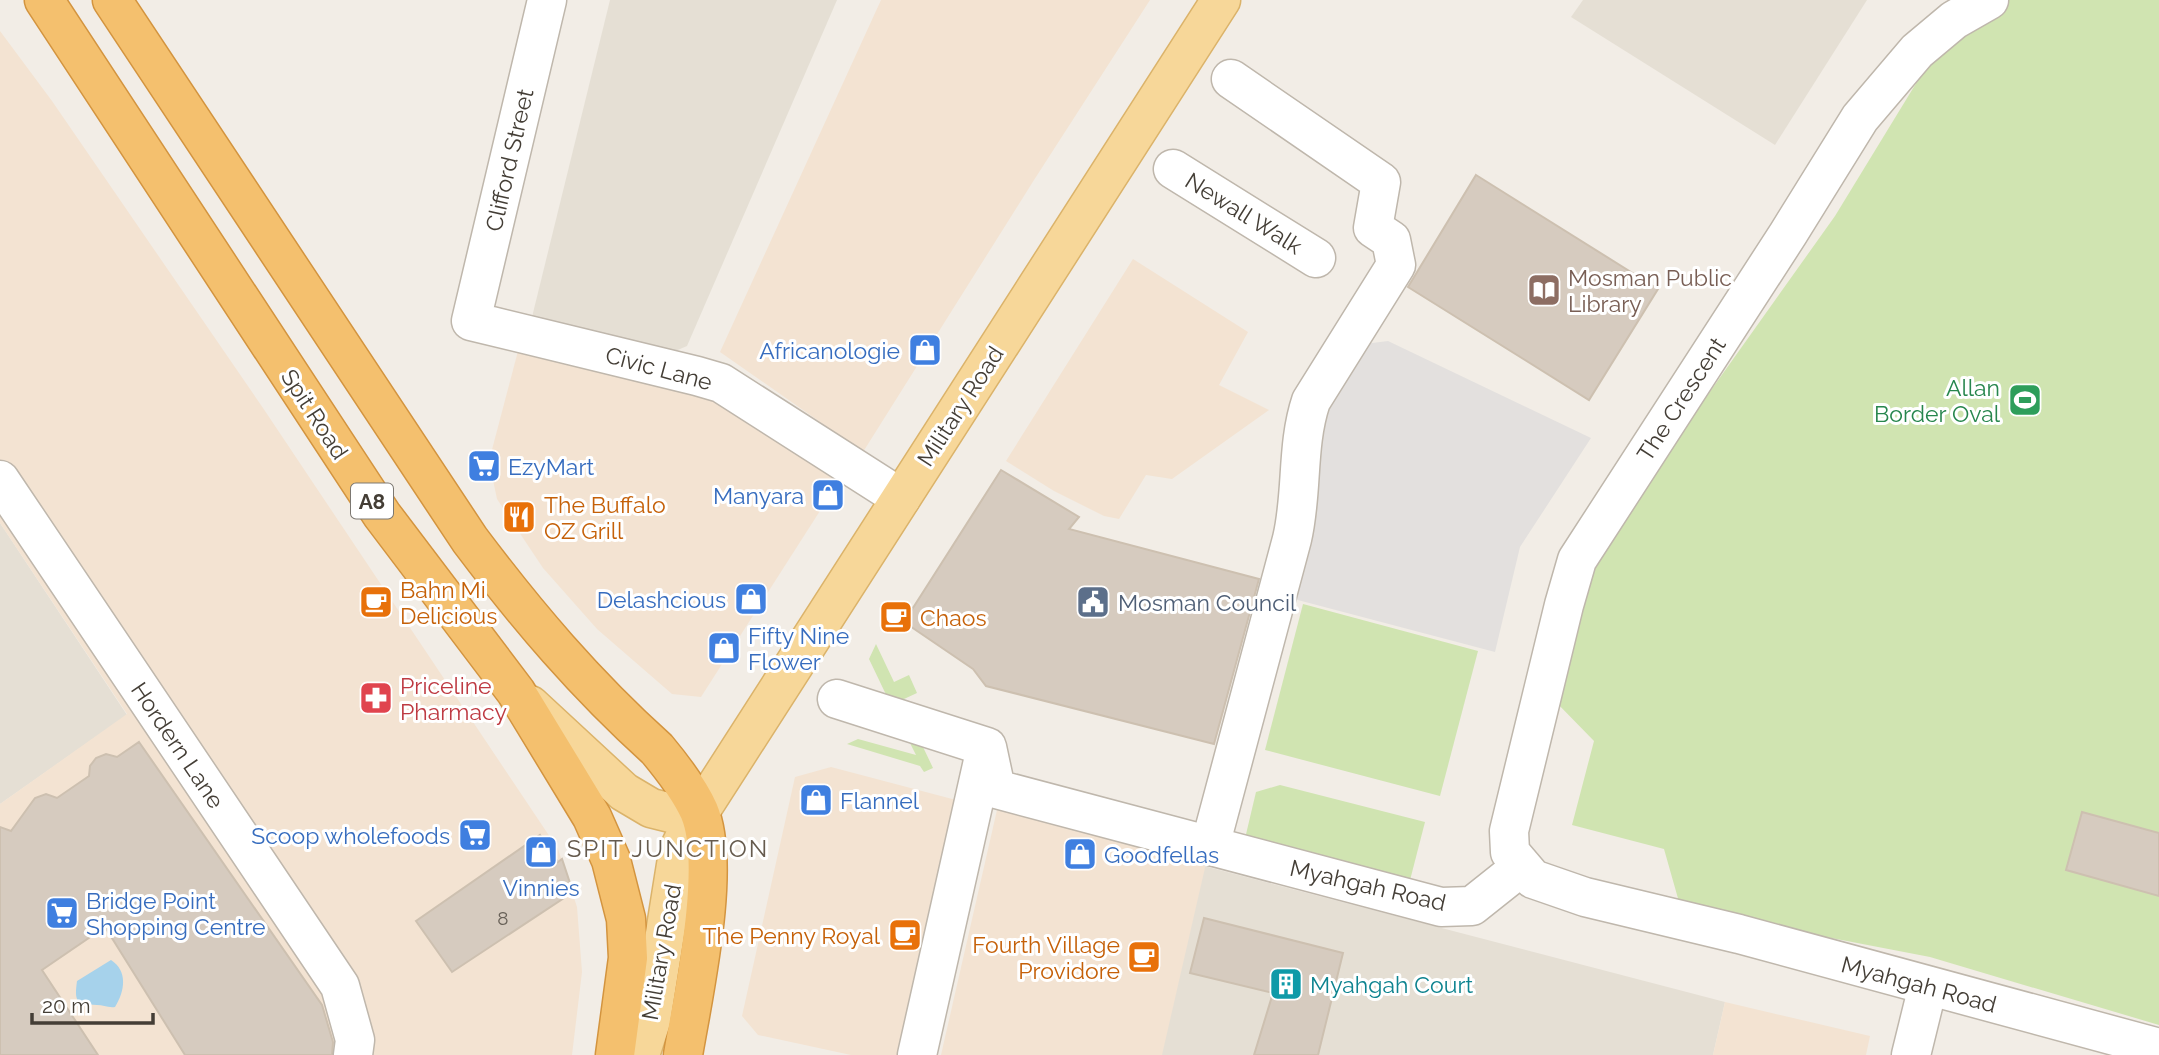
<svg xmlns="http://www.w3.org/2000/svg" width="2159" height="1055" font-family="Raleway,sans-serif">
<rect width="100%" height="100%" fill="#f2ede6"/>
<g fill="#e5dfd4">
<path d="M610,0H837L687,346L666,355L532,317Z"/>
<path d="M1583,0H1867L1775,145L1571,17Z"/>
<path d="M0,523L127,715L0,804Z"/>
<path d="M1200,865L1725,1002L1713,1055H1155Z"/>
</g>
<g fill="#f3e3d2">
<path d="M881,0H1150L1034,180L863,452L720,352Z"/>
<path d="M0,31L52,101L263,408L558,849L577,907L582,972L572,1055H0V804L127,714L0,523Z"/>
<path d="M1133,259L1248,332L1219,385L1269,410L1172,479L1146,475L1119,519L1104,516L1054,491L1006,461Z"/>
<path d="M518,351L706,389L841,478L701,697L672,694L597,629L543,568L497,499L489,461Z"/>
<path d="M831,767L956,800L897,1055H851L758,1035L742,1016L795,777Z"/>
<path d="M997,810L1207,859L1162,1055H941Z"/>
<path d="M1725,1002L1870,1036L1866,1055H1713Z"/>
</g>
<g fill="#d0e4b1">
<path d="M1967,0H2159V1025L1930,957L1681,909L1664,849L1572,825L1594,741L1553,699L1587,579L1620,518L1835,216Z"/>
<path d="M1303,604L1478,651L1440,796L1265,750Z"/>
<path d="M876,644L894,682L909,675L917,693L891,705L869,659Z"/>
<path d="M913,726L933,768L924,772L920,766L847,744L858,739L916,755L904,731Z"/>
<path d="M1280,785L1425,822L1408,888L1243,847L1256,792Z"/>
</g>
<path fill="#e3e0de" d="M1388,341L1591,438L1520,547L1495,652L1294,599L1314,422L1364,344Z"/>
<path fill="#a6d2eb" d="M111,960C128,971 125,991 115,1007C108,1008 103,1005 97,1005C77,1004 74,1003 77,981Z"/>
<g fill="#d6cbbf" stroke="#cdc0b0" stroke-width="2">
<path d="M1476,175L1658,289L1589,400L1408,287Z"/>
<path d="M1001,470L1079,517L1069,529L1259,579L1214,744L986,686L973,669L904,622Z"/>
<path d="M139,742L322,1005L333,1042L332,1055H185L105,927L42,970L98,1055H0V827L11,831L35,798L46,794L57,798L89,776L90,766L96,758L106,754L117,757Z"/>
<path d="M2082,812L2159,833V896L2066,870Z"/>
<path d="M540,835L558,862L562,859L573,892L452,972L416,921Z"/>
<path d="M1204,918L1343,953L1318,1055H1254L1273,993L1190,973Z"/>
</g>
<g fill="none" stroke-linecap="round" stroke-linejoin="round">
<defs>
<g id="minor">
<path d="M547,0L471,321L697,376L721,383L901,498"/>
<path d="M1989,0L1954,20L1917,51L1860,118L1788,234L1577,560L1564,605L1509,831L1510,852L1533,879L1585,897L1739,934L2159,1048"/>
<path d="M1173,169L1316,258"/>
<path d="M0,480L340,986L355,1040L353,1055"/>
<path d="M837,699L987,747L996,789L1441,907L1472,906L1521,867"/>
<path d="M1210,846L1292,539C1303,493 1296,446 1311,401L1396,265L1391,240L1373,228L1381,182L1231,79"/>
<path d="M917,1055L985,752"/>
<path d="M1911,1055L1928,986"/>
</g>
<g id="major">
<path d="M530,705L624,792L651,808L671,813L699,811"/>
<path d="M640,1055L651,1021L676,865L680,847L688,830L1221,0"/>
</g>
<g id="highway">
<path d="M44,0L382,515L516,692L592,817L611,860L626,919L628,958L615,1055"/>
<path d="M112,0L470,540C528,617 585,684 657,749C672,767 689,789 699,811C722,866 693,995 683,1055"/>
</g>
</defs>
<use href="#minor" stroke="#bfb7ac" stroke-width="41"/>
<use href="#major" stroke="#dbb36a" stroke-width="41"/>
<use href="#highway" stroke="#d3943f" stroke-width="41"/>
<use href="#minor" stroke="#fff" stroke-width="38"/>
<use href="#major" stroke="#f7d799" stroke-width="38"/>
<use href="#highway" stroke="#f4c06e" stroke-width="38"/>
</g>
<defs>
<symbol id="library-square" viewBox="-11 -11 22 22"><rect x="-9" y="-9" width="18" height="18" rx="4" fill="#8d6e63" stroke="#fff"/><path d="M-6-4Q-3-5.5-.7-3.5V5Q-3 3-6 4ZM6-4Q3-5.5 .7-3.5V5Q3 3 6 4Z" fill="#fff"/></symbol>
<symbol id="shop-square" viewBox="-11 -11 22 22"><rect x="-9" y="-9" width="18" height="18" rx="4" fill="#3f7fe0" stroke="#fff"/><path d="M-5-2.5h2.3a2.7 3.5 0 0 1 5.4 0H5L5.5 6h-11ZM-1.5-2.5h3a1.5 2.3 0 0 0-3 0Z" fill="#fff"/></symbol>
<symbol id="stadium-square" viewBox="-11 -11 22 22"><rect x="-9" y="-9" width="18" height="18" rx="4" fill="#2e9e5b" stroke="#fff"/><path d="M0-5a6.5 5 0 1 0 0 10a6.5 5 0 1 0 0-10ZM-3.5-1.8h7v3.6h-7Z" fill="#fff"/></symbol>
<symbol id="supermarket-square" viewBox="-11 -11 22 22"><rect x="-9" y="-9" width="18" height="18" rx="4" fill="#3f7fe0" stroke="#fff"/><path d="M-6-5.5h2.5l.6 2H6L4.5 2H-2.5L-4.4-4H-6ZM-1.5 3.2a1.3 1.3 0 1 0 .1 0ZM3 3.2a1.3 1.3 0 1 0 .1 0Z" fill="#fff"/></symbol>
<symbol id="restaurant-square" viewBox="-11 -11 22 22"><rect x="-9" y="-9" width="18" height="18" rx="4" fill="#e8710a" stroke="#fff"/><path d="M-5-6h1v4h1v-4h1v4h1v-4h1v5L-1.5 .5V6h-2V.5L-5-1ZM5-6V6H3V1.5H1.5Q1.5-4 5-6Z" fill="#fff"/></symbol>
<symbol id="cafe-square" viewBox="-11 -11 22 22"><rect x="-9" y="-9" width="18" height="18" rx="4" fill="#e8710a" stroke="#fff"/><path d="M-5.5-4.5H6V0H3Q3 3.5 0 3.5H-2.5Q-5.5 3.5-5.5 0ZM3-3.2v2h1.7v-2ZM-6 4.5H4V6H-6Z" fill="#fff"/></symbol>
<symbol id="civic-square" viewBox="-11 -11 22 22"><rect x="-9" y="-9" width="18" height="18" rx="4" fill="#5c6f8a" stroke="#fff"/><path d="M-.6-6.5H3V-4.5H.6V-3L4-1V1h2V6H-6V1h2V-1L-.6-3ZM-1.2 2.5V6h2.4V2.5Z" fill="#fff"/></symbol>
<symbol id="pharmacy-square" viewBox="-11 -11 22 22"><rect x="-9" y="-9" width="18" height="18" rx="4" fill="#e0444e" stroke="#fff"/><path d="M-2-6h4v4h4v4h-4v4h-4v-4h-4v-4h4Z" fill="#fff"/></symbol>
<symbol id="building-square" viewBox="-11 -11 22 22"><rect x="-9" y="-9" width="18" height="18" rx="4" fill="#0f9aa8" stroke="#fff"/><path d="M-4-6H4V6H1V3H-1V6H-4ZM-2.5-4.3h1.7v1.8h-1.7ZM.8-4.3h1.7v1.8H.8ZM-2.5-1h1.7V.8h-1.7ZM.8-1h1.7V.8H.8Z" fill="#fff"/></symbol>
</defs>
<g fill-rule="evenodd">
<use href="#library-square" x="1525" y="271" width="38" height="38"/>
<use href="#shop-square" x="906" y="331" width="38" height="38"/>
<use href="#stadium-square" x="2006" y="381" width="38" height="38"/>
<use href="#supermarket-square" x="465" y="447" width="38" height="38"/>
<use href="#shop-square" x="809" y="476" width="38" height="38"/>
<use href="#restaurant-square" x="500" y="498" width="38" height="38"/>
<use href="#shop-square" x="732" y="580" width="38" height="38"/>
<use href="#cafe-square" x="357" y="583" width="38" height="38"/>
<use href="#civic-square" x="1074" y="583" width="38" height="38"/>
<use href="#cafe-square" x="877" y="598" width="38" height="38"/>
<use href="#shop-square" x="705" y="629" width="38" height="38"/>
<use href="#pharmacy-square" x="357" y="679" width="38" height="38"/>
<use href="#shop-square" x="797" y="781" width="38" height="38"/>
<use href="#supermarket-square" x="456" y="816" width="38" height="38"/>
<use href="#shop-square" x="522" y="833" width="38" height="38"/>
<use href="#shop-square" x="1061" y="835" width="38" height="38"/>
<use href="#supermarket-square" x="43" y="894" width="38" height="38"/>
<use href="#cafe-square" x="886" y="916" width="38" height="38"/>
<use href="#cafe-square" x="1125" y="938" width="38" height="38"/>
<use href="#building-square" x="1267" y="965" width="38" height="38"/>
</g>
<g text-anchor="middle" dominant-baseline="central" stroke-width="6" stroke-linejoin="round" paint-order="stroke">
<g font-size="19" fill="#686158">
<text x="503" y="918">8</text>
</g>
<rect fill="#fff" stroke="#7c7872" stroke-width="2" x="351" y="483.5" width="42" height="35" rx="5"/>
<g font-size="21" font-weight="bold" fill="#443e36">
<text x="372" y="501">A8</text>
</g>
<g font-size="23" fill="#443e36" stroke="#fff">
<text transform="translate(509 160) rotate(-77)">Clifford Street</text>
<text transform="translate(1244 213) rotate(32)">Newall Walk</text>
<text transform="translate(659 368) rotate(15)">Civic Lane</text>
<text transform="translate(1681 399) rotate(-57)">The Crescent</text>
<text transform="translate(960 406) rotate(-57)">Military Road</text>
<text transform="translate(315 414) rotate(57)">Spit Road</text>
<text transform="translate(178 745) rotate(56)">Hordern Lane</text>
<text transform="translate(1368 885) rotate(13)">Myahgah Road</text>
<text transform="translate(661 952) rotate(-80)">Military Road</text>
<text transform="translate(1919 984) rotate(15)">Myahgah Road</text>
</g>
<g font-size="23" fill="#785e54" stroke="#fff" text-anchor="start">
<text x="1568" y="277">Mosman Public<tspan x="1568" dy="26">Library</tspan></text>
</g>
<g font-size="23" fill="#366cbe" stroke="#fff" text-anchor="start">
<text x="900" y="350" text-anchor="end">Africanologie</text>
<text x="508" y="466">EzyMart</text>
<text x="804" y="495" text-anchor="end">Manyara</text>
<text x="726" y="599" text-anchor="end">Delashcious</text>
<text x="748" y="635">Fifty Nine<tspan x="748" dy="26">Flower</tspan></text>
<text x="840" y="800">Flannel</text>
<text x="450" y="835" text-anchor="end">Scoop wholefoods</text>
<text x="1104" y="854">Goodfellas</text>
<text x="541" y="887" text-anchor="middle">Vinnies</text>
<text x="86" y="900">Bridge Point<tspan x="86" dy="26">Shopping Centre</tspan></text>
</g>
<g font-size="23" fill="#27864d" stroke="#fff" text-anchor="end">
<text x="2000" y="387">Allan<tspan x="2000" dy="26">Border Oval</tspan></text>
</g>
<g font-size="23" fill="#c56008" stroke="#fff" text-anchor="start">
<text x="544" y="504">The Buffalo<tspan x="544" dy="26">OZ Grill</tspan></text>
<text x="400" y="589">Bahn Mi<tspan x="400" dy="26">Delicious</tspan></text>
<text x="920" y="617">Chaos</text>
<text x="880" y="935" text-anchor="end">The Penny Royal</text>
<text x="1120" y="944" text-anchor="end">Fourth Village<tspan x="1120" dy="26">Providore</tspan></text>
</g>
<g font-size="23" fill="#4e5e75" stroke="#fff" text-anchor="start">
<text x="1118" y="602">Mosman Council</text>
</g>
<g font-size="23" fill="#be3a42" stroke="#fff" text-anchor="start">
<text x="400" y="685">Priceline<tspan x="400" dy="26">Pharmacy</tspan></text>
</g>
<g font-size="23" fill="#0d838f" stroke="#fff" text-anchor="start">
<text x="1310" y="984">Myahgah Court</text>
</g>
<g font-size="24" letter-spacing="2" fill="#665b4e" stroke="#fff">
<text x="668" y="848">SPIT JUNCTION</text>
</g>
</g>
<path d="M32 1013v10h121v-10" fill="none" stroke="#443e36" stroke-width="3.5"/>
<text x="42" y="1013" font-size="21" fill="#443e36" stroke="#ffffff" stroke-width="5" paint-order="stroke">20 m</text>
</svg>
